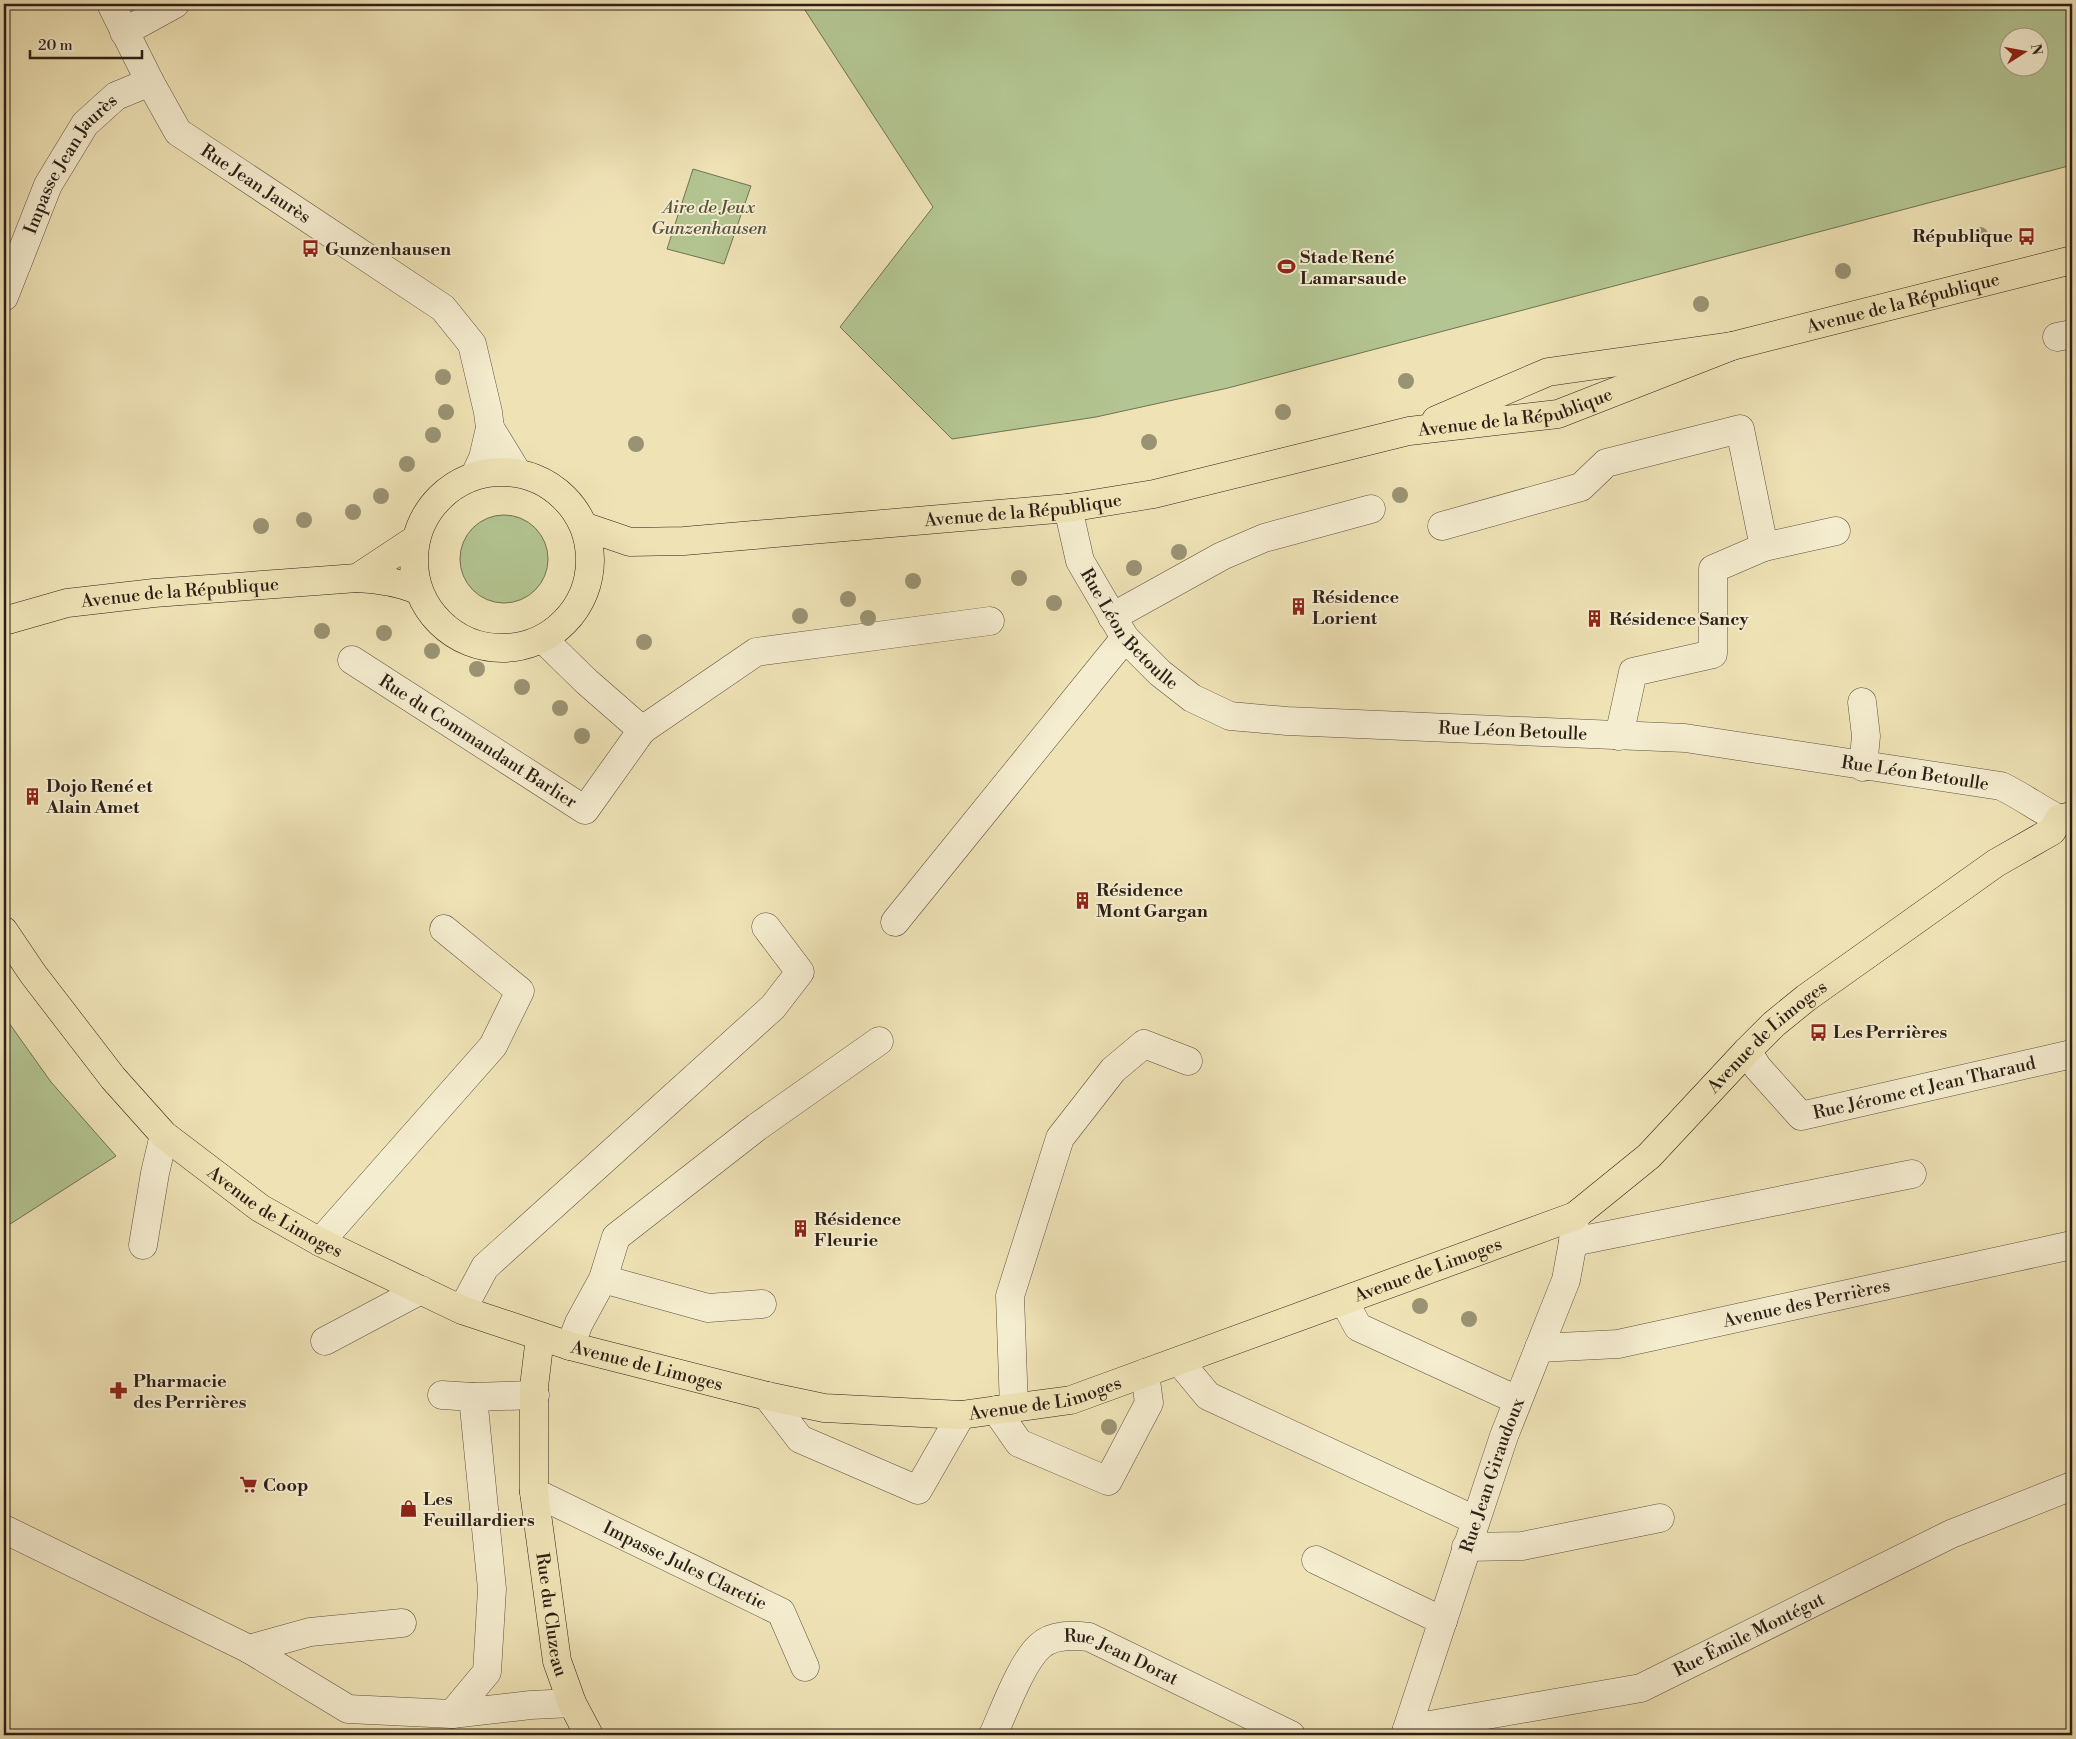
<svg xmlns="http://www.w3.org/2000/svg" width="2076" height="1739" font-family="'Libre Bodoni',serif">
<rect width="100%" height="100%" fill="#efe3b6"/>
<filter id="stains"><feTurbulence type="fractalNoise" baseFrequency=".004" numOctaves="4"/><feColorMatrix values="0 0 0 0 .2 0 0 0 0 .09 0 0 0 0 .02 0 0 0 .5 -.17"/></filter>
<radialGradient id="worn" r=".72"><stop offset=".6" stop-color="#630" stop-opacity="0"/><stop offset="1" stop-color="#630" stop-opacity=".3"/></radialGradient>
<g fill="#b3c592" stroke="#707254" fill-rule="evenodd">
<path d="M801,4H2072V165L1228,388L1096,417L952,439L840,327L933,207ZM2008,38H2038V68H2008Z"/>
<path d="M693,169L751,186L724,264L667,249Z"/>
<circle cx="504" cy="559" r="44"/>
<path d="M4,1016L51,1082L116,1156L4,1228Z"/>
</g>
<g fill="none" stroke-linecap="round" stroke-linejoin="round">
<defs>
<g id="minor">
<path id="s1" d="M111,4L150,82L178,132L443,308L472,344L488,412L490,428L483,458L475,475"/>
<path d="M124,32L175,4"/>
<path id="s2" d="M4,297L48,185L85,124L116,96L150,82"/>
<path d="M2057,337L2072,334"/>
<path d="M490,428L517,472"/>
<path id="s3" d="M1068,508L1080,561L1125,638L1160,673L1192,698L1230,716L1287,721L1685,738L2001,786C2022,796 2039,809 2059,819"/>
<path d="M1442,526L1581,487L1606,463L1740,429L1764,547L1713,569V654L1633,672L1619,736"/>
<path d="M1764,547L1836,531"/>
<path d="M1112,617L1222,556L1264,538L1371,509"/>
<path id="s4" d="M352,660L585,810L642,730L587,682L543,639"/>
<path d="M1862,702L1866,736L1863,767"/>
<path d="M642,730L756,652L990,621"/>
<path d="M895,922L1125,638"/>
<path id="s5" d="M1747,1051L1758,1068L1801,1116L2072,1054"/>
<path d="M320,1242L493,1046L520,991L444,929"/>
<path d="M1573,1242L1912,1174"/>
<path d="M143,1245L155,1173L164,1135"/>
<path d="M603,1279L708,1308L762,1304"/>
<path d="M1344,1301L1358,1327L1517,1400"/>
<path d="M462,1310L485,1267L773,1007L800,972L766,927"/>
<path d="M325,1341L421,1290"/>
<path d="M570,1346L579,1323L603,1279L616,1237L757,1127L879,1041"/>
<path id="s6" d="M1539,1348L1618,1344L2072,1245"/>
<path d="M1179,1361L1208,1396L1475,1520"/>
<path d="M767,1396L800,1439L918,1490L961,1415"/>
<path d="M473,1397L535,1395"/>
<path d="M1014,1408L1010,1296L1060,1138L1113,1070L1144,1044L1188,1061"/>
<path d="M996,1410L1019,1443L1108,1481L1149,1403L1145,1373"/>
<path id="s7" d="M534,1492L781,1612L805,1667"/>
<path d="M4,1529L249,1649L348,1709L452,1714L487,1672L492,1589L473,1397L442,1395"/>
<path d="M1466,1547L1522,1546L1660,1518"/>
<path d="M1316,1560L1443,1621"/>
<path d="M249,1649L310,1632L402,1623"/>
<path d="M452,1714L531,1705L572,1703"/>
<path id="s8" d="M1407,1729L1641,1688L1951,1534L2072,1486"/>
<path id="s9" d="M993,1735C1004,1711 1021,1663 1040,1646C1053,1634 1073,1635 1089,1637L1291,1735"/>
<path id="s10" d="M1405,1735L1504,1436L1566,1280L1573,1242L1575,1216"/>
</g>
<g id="major">
<path id="s11" d="M1436,420L1548,372L1732,346L2072,260"/>
<circle cx="502" cy="560" r="88"/>
<path id="s12" d="M586,527L630,542L684,541L1068,508L1154,494L1409,431L1558,414L1732,346"/>
<path d="M357,578L416,539"/>
<path id="s13" d="M4,621L67,603L154,593L357,578C378,579 398,582 418,590"/>
<path id="s14" d="M4,931L33,974L113,1078L164,1135L260,1208L320,1242L462,1310L570,1346L767,1396L824,1408L961,1415L1071,1400L1575,1216L1649,1156L1747,1051L1774,1024L1806,998L1996,863L2052,831L2059,819L2072,816"/>
<path id="s15" d="M540,1337L534,1387V1492L557,1661L572,1703L589,1735"/>
</g>
</defs>
<use href="#minor" stroke="#5d503f" stroke-width="29"/>
<use href="#major" stroke="#2c1f17" stroke-width="29"/>
<use href="#minor" stroke="#f5edd0" stroke-width="28"/>
<use href="#major" stroke="#efe3b6" stroke-width="28"/>
</g>
<g fill="#9a9373">
<circle cx="1980" cy="235" r="8"/>
<circle cx="1843" cy="271" r="8"/>
<circle cx="1701" cy="304" r="8"/>
<circle cx="443" cy="377" r="8"/>
<circle cx="1406" cy="381" r="8"/>
<circle cx="446" cy="412" r="8"/>
<circle cx="1283" cy="412" r="8"/>
<circle cx="433" cy="435" r="8"/>
<circle cx="1149" cy="442" r="8"/>
<circle cx="636" cy="444" r="8"/>
<circle cx="407" cy="464" r="8"/>
<circle cx="1400" cy="495" r="8"/>
<circle cx="381" cy="496" r="8"/>
<circle cx="353" cy="512" r="8"/>
<circle cx="304" cy="520" r="8"/>
<circle cx="261" cy="526" r="8"/>
<circle cx="1179" cy="552" r="8"/>
<circle cx="1134" cy="568" r="8"/>
<circle cx="1019" cy="578" r="8"/>
<circle cx="913" cy="581" r="8"/>
<circle cx="848" cy="599" r="8"/>
<circle cx="1054" cy="603" r="8"/>
<circle cx="800" cy="616" r="8"/>
<circle cx="868" cy="618" r="8"/>
<circle cx="322" cy="631" r="8"/>
<circle cx="384" cy="633" r="8"/>
<circle cx="644" cy="642" r="8"/>
<circle cx="432" cy="651" r="8"/>
<circle cx="477" cy="669" r="8"/>
<circle cx="522" cy="687" r="8"/>
<circle cx="560" cy="708" r="8"/>
<circle cx="582" cy="736" r="8"/>
<circle cx="1420" cy="1306" r="8"/>
<circle cx="1469" cy="1319" r="8"/>
<circle cx="1109" cy="1427" r="8"/>
</g>
<defs>
<symbol id="bus-bare" viewBox="-9 -9 18 18"><path d="M-5-6H5V4H4V6H2V4H-2V6H-4V4H-5ZM-3.5-4V0h7V-4ZM-3.5 1.2v1.5H-2V1.2ZM2 1.2v1.5H3.5V1.2Z" fill="#8f2418" stroke="#f5edd0" stroke-width="2.5" paint-order="stroke"/></symbol>
<symbol id="stadium-bare" viewBox="-9 -9 18 18"><path d="M0-5a6.5 5 0 1 0 0 10a6.5 5 0 1 0 0-10ZM-3.5-1.8h7v3.6h-7Z" fill="#8f2418" stroke="#f5edd0" stroke-width="2.5" paint-order="stroke"/></symbol>
<symbol id="building-bare" viewBox="-9 -9 18 18"><path d="M-4-6H4V6H1V3H-1V6H-4ZM-2.5-4.3h1.7v1.8h-1.7ZM.8-4.3h1.7v1.8H.8ZM-2.5-1h1.7V.8h-1.7ZM.8-1h1.7V.8H.8Z" fill="#8f2418" stroke="#f5edd0" stroke-width="2.5" paint-order="stroke"/></symbol>
<symbol id="pharmacy-bare" viewBox="-9 -9 18 18"><path d="M-2-6h4v4h4v4h-4v4h-4v-4h-4v-4h4Z" fill="#8f2418" stroke="#f5edd0" stroke-width="2.5" paint-order="stroke"/></symbol>
<symbol id="supermarket-bare" viewBox="-9 -9 18 18"><path d="M-6-5.5h2.5l.6 2H6L4.5 2H-2.5L-4.4-4H-6ZM-1.5 3.2a1.3 1.3 0 1 0 .1 0ZM3 3.2a1.3 1.3 0 1 0 .1 0Z" fill="#8f2418" stroke="#f5edd0" stroke-width="2.5" paint-order="stroke"/></symbol>
<symbol id="shop-bare" viewBox="-9 -9 18 18"><path d="M-5-2.5h2.3a2.7 3.5 0 0 1 5.4 0H5L5.5 6h-11ZM-1.5-2.5h3a1.5 2.3 0 0 0-3 0Z" fill="#8f2418" stroke="#f5edd0" stroke-width="2.5" paint-order="stroke"/></symbol>
</defs>
<g fill-rule="evenodd">
<use href="#bus-bare" x="2014" y="224" width="25" height="25"/>
<use href="#bus-bare" x="298" y="236" width="25" height="25"/>
<use href="#stadium-bare" x="1274" y="254" width="25" height="25"/>
<use href="#building-bare" x="1286" y="594" width="25" height="25"/>
<use href="#building-bare" x="1582" y="606" width="25" height="25"/>
<use href="#building-bare" x="20" y="784" width="25" height="25"/>
<use href="#building-bare" x="1070" y="888" width="25" height="25"/>
<use href="#bus-bare" x="1806" y="1020" width="25" height="25"/>
<use href="#building-bare" x="788" y="1216" width="25" height="25"/>
<use href="#pharmacy-bare" x="106" y="1378" width="25" height="25"/>
<use href="#supermarket-bare" x="236" y="1472" width="25" height="25"/>
<use href="#shop-bare" x="396" y="1496" width="25" height="25"/>
</g>
<g text-anchor="middle" dominant-baseline="central" stroke-width="4" stroke-linejoin="round" paint-order="stroke">
<g font-size="18" fill="#2c1f17" stroke="#f5edd0">
<text stroke="none"><textPath href="#s2" startOffset="150">Impasse Jean Jaurès</textPath></text>
<text stroke="none"><textPath href="#s1" startOffset="238">Rue Jean Jaurès</textPath></text>
<text stroke="none"><textPath href="#s11" startOffset="484">Avenue de la République</textPath></text>
<text stroke="none"><textPath href="#s12" startOffset="944">Avenue de la République</textPath></text>
<text stroke="none"><textPath href="#s12" startOffset="441">Avenue de la République</textPath></text>
<text stroke="none"><textPath href="#s13" startOffset="179">Avenue de la République</textPath></text>
<text stroke="none"><textPath href="#s3" startOffset="139">Rue Léon Betoulle</textPath></text>
<text stroke="none"><textPath href="#s3" startOffset="559">Rue Léon Betoulle</textPath></text>
<text stroke="none"><textPath href="#s4" startOffset="150">Rue du Commandant Barlier</textPath></text>
<text stroke="none"><textPath href="#s3" startOffset="964">Rue Léon Betoulle</textPath></text>
<text stroke="none"><textPath href="#s14" startOffset="2030">Avenue de Limoges</textPath></text>
<text stroke="none"><textPath href="#s5" startOffset="211">Rue Jérome et Jean Tharaud</textPath></text>
<text stroke="none"><textPath href="#s14" startOffset="395">Avenue de Limoges</textPath></text>
<text stroke="none"><textPath href="#s14" startOffset="1610">Avenue de Limoges</textPath></text>
<text stroke="none"><textPath href="#s6" startOffset="272">Avenue des Perrières</textPath></text>
<text stroke="none"><textPath href="#s14" startOffset="800">Avenue de Limoges</textPath></text>
<text stroke="none"><textPath href="#s14" startOffset="1205">Avenue de Limoges</textPath></text>
<text stroke="none"><textPath href="#s10" startOffset="274">Rue Jean Giraudoux</textPath></text>
<text stroke="none"><textPath href="#s7" startOffset="168">Impasse Jules Claretie</textPath></text>
<text stroke="none"><textPath href="#s15" startOffset="279">Rue du Cluzeau</textPath></text>
<text stroke="none"><textPath href="#s8" startOffset="358">Rue Émile Montégut</textPath></text>
<text stroke="none"><textPath href="#s9" startOffset="189">Rue Jean Dorat</textPath></text>
</g>
<g font-size="18" font-style="italic" fill="#54513c" stroke="#f5edd0">
<text x="709" y="207">Aire de Jeux<tspan x="709" dy="21">Gunzenhausen</tspan></text>
</g>
<g font-size="18" font-weight="bold" fill="#2c1f17" stroke="#f5edd0" text-anchor="start">
<text x="2013" y="236" text-anchor="end">République</text>
<text x="325" y="249">Gunzenhausen</text>
<text x="1300" y="257">Stade René<tspan x="1300" dy="21">Lamarsaude</tspan></text>
<text x="1312" y="597">Résidence<tspan x="1312" dy="21">Lorient</tspan></text>
<text x="1609" y="619">Résidence Sancy</text>
<text x="46" y="786">Dojo René et<tspan x="46" dy="21">Alain Amet</tspan></text>
<text x="1096" y="890">Résidence<tspan x="1096" dy="21">Mont Gargan</tspan></text>
<text x="1833" y="1032">Les Perrières</text>
<text x="814" y="1219">Résidence<tspan x="814" dy="21">Fleurie</tspan></text>
<text x="133" y="1381">Pharmacie<tspan x="133" dy="21">des Perrières</tspan></text>
<text x="263" y="1485">Coop</text>
<text x="423" y="1499">Les<tspan x="423" dy="21">Feuillardiers</tspan></text>
</g>
</g>
<rect width="2076" height="1739" fill="none" stroke="#efe3b6" stroke-width="20"/>
<rect x="5" y="5" width="2066" height="1729" fill="none" stroke="#2c1f17" stroke-width="2.5"/>
<rect x="10" y="10" width="2056" height="1719" fill="none" stroke="#2c1f17"/>
<g transform="translate(2024 52) rotate(79)"><circle r="24" fill="#f5edd0" stroke="#a59b86"/>
<path d="M0-4L9 19L0 12L-9 19Z" fill="#8f2418"/>
<text y="-8" font-size="14" font-weight="bold" text-anchor="middle" fill="#2c1f17">N</text>
</g>
<path d="M30 50v8h112v-8" fill="none" stroke="#2c1f17" stroke-width="2.5"/>
<text x="38" y="50" font-size="15" fill="#2c1f17" stroke="#f5edd0" stroke-width="4" paint-order="stroke">20 m</text>
<rect width="100%" height="100%" filter="url(#stains)"/>
<rect width="100%" height="100%" fill="url(#worn)"/>
</svg>
